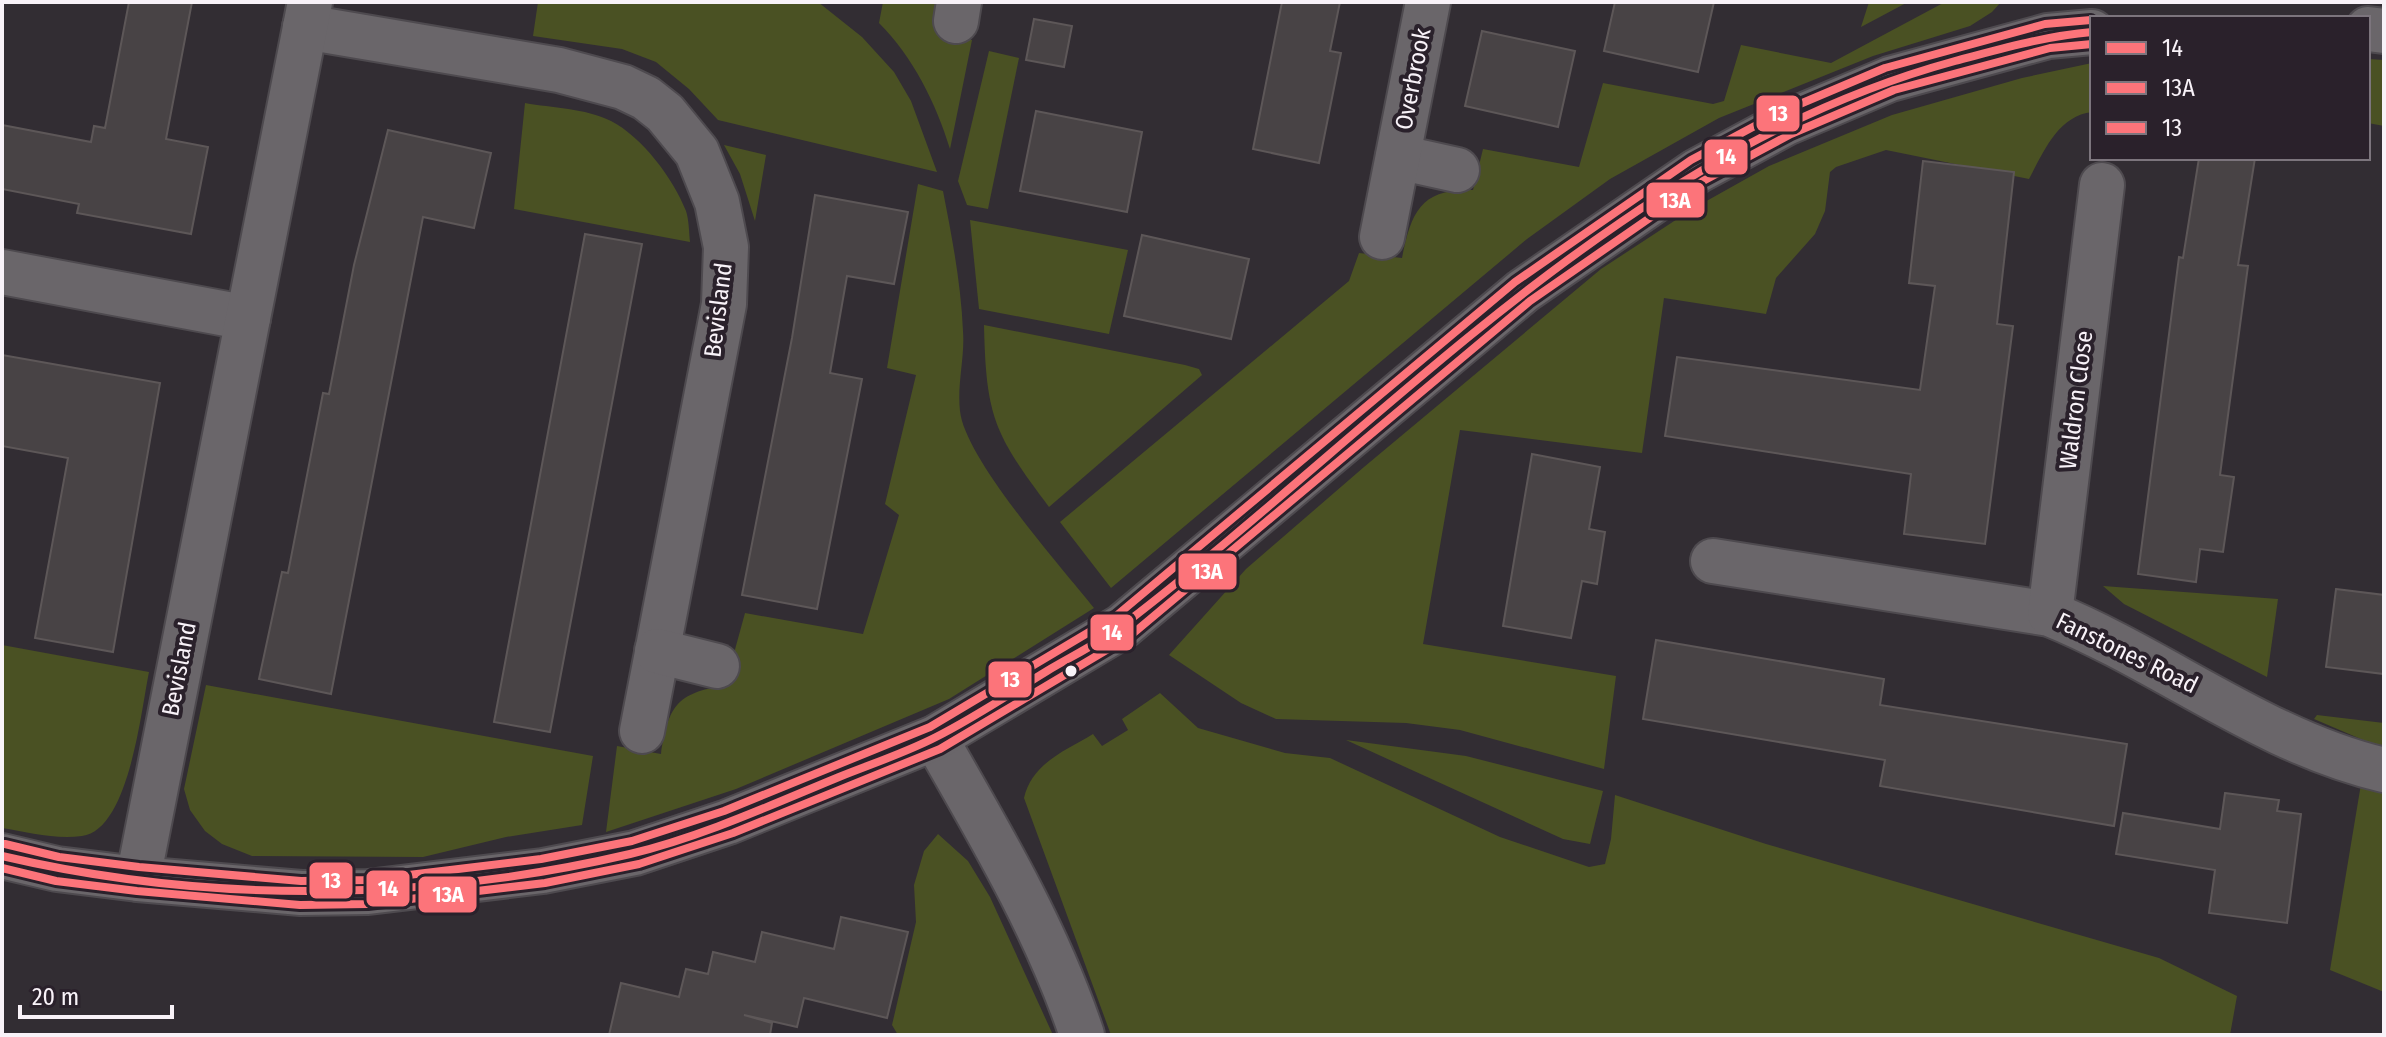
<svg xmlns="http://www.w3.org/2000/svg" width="2386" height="1037" font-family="'Fira Sans Condensed',sans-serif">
<rect width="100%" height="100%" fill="#322d33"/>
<g fill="#4a5123">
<path d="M538,2H818L862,37L894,72L911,101L937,172L718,120L689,89L656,62L622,49L533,36Z"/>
<path d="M883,2H941L935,30L972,40L950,149C936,103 913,57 879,23Z"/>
<path d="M1869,2H1908L1861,27Z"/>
<path d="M1945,2H2001L1992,12L1970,26L1873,56L1719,118L1610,179L1527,239L1111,588L1060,522L1349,281L1359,253L1402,258C1411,212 1421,188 1473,190L1483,149L1579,167L1603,83L1713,104L1724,101L1741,45L1831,63Z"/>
<path d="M989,51L1019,58L988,209L967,205L958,181Z"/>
<path d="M2368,59L2384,60V126L2368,123Z"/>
<path d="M2092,63V112C2058,116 2044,151 2029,179L1886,150L1836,167L1830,172L1825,211L1815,234L1776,278L1766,314L1664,298L1642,453L1460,430L1423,644L1616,676L1604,769L1460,730L1406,723L1276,719L1241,703L1169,655L1246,569L1364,467L1601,269L1694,208L1769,166L1892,115L2022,78Z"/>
<path d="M525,103C552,108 585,108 611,121C642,137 673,178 686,211C689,220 689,232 690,242L514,209Z"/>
<path d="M724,145L766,155L755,221L740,174Z"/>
<path d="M918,184L943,191C952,237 961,284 963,331C965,357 957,384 960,411C965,459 1062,568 1094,608L949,699L736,789L606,832L617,746L661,754C668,708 676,692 725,686L745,613L863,634L899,515L885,504L916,375L887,368Z"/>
<path d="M970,220L1128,250L1109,334L979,309Z"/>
<path d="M984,325L1185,365L1199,369L1202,375L1049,507C994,434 986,417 984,325Z"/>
<path d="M2103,586L2278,599L2267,677L2124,604Z"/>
<path d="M2,645L149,672C141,711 129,830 82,836C56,840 27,832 2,828Z"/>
<path d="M206,685L593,756L582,825L506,837L423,857L252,856L222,844L205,831L190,810L184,789Z"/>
<path d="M1160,693L1198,728L1285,753L1330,758L1500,837L1589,867L1605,864L1611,839L1615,795L1766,844L2159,958L2237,996L2230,1035H1111L1024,798C1032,763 1065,751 1093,734L1102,746L1128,730L1122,719Z"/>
<path d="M2317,715L2384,723V749L2314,719Z"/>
<path d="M1346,740L1466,756L1603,791L1590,844L1563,839Z"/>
<path d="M2361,784L2384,791V992L2330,970Z"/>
<path d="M938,834L968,861L990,897L1053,1035H898L892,1025L916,922L914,885L924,851Z"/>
</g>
<g fill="#484345" stroke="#5d5758" stroke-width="2">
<path d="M129,2H192L166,139L208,147L191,234L77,213L79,204L2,189V125L91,142L94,126L105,128Z"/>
<path d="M1282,2H1340L1330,51L1341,53L1319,163L1253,149Z"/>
<path d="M1615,2H1714L1698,72L1604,51Z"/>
<path d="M1034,19L1072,26L1064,67L1026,60Z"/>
<path d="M1482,31L1575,51L1558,127L1465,106Z"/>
<path d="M1036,111L1142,132L1127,212L1020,191Z"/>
<path d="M388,130L491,153L474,228L423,217L331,694L259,679L282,572L288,573L323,393L329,394L354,265Z"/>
<path d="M2199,158H2255L2238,265L2248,266L2220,475L2234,477L2223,552L2200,549L2196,582L2138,574L2179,257L2183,258Z"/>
<path d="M1923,161L2014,172L1997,324L2013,326L1985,544L1904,534L1911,474L1665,436L1677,357L1920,390L1935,286L1909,283Z"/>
<path d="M815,195L908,212L894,284L847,276L830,373L862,379L817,609L742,595L792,338Z"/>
<path d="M585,234L642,244L550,732L494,722Z"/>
<path d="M1142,235L1249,259L1231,339L1124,316Z"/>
<path d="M2,355L160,383L113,652L35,638L68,458L2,446Z"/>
<path d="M1532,454L1600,467L1589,529L1605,532L1597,584L1582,581L1571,638L1503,626Z"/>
<path d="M2336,589L2384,595V674L2326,667Z"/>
<path d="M1656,640L1884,679L1880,705L2127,744L2114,826L1880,786L1885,760L1643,719Z"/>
<path d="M2225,793L2279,800L2277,811L2301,814L2287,923L2209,913L2215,870L2116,854L2123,813L2220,829Z"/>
<path d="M841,917L908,932L887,1018L804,998L797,1027L744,1015L772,1023L770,1035H609L621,983L679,997L686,969L708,974L713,952L755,962L762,932L834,949Z"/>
</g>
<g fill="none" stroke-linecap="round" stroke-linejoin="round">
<defs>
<g id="street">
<path d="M956,21L959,2"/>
<path d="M305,27L559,70L623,87L646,98L665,113L697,152L717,202L726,247L724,304L642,731"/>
<path d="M2368,29L2384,31"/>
<path d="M1398,157L1457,170"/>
<path d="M1382,237L1428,2"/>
<path d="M2,272L248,318"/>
<path d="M1713,561L2050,614C2163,660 2264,742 2384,770"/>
<path d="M2050,614L2102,185"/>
<path d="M657,651L717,666"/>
<path d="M935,738C990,834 1047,930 1082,1035"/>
<path d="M2,856L57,869L138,879L301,893L368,892L543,871L635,853L728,822L935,738L1123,626L1523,291L1697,171L1786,123L1890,79L2048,36L2092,32"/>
<path d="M138,879L310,2"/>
</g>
</defs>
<use href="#street" stroke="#4e4a4f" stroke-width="48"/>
<use href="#street" stroke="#6a666a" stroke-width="44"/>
<defs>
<path id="bus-1" d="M2,856C207,904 425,902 630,854C701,837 771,805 839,777C871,764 905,753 936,737C974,718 1011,693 1047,671C1074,655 1103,641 1127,622C1391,419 1623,152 1955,61C2001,49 2045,36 2092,32"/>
<path id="bus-2" d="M2,868L56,881L137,891L300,905L368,904L545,883L639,864L733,833L940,749L1130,636L1530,301L1703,181L1791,134L1894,90L2050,48L2092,44"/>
<path id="bus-3" d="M5,844L59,857L139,867L301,881L367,880L541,859L632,841L724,811L930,727L1116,616L1515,282L1691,160L1781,112L1885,68L2045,24L2091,20"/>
</defs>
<use href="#bus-1" stroke="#2a212b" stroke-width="14"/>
<use href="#bus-2" stroke="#2a212b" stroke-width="14"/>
<use href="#bus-3" stroke="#2a212b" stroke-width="14"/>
<use href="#bus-1" stroke="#fc747a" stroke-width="8"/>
<use href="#bus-2" stroke="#fc747a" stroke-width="8"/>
<use href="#bus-3" stroke="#fc747a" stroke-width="8"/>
</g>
<circle fill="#f8f2f8" stroke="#2a212b" stroke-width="3" cx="1071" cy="671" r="7"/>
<g text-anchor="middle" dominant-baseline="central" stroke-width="8" stroke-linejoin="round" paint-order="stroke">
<g font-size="24" fill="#f8f2f8" stroke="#2a212b">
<text transform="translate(1413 79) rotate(-79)">Overbrook</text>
<text transform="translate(718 310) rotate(-83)">Bevisland</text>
<text transform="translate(2076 400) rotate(-83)">Waldron Close</text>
<text transform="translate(2127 653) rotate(26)">Fanstones Road</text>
<text transform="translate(179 669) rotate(-79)">Bevisland</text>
</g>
</g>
<g stroke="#2a212b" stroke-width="3">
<rect x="1755" y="94" width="46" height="39" rx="8" fill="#fc747a"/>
<rect x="1703" y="138" width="46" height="38" rx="8" fill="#fc747a"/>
<rect x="1645" y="181" width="61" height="38" rx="8" fill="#fc747a"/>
<rect x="1177" y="552" width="61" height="39" rx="8" fill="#fc747a"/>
<rect x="1089" y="613" width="46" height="39" rx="8" fill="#fc747a"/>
<rect x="987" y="660" width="46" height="39" rx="8" fill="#fc747a"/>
<rect x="308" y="861" width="46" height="39" rx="8" fill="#fc747a"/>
<rect x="365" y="869" width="46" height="39" rx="8" fill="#fc747a"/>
<rect x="417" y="875" width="61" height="39" rx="8" fill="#fc747a"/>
</g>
<g font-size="22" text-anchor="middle" font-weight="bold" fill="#fff">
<text x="1778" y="121">13</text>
<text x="1726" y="164">14</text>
<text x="1675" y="208">13A</text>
<text x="1207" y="579">13A</text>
<text x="1112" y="640">14</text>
<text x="1010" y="687">13</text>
<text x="331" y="888">13</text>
<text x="388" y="896">14</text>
<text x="448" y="902">13A</text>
</g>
<rect width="2386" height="1037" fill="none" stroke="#f8f2f8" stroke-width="8"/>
<rect x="2090" y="16" width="280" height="144" fill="#2a212b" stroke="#7c757d" stroke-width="2"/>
<rect x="2106" y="42" width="40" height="12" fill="#fc747a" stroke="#7c757d" stroke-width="2"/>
<text x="2162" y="56" font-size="24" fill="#f8f2f8">14</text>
<rect x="2106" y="82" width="40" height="12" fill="#fc747a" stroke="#7c757d" stroke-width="2"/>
<text x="2162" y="96" font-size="24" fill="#f8f2f8">13A</text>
<rect x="2106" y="122" width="40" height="12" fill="#fc747a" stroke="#7c757d" stroke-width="2"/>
<text x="2162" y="136" font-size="24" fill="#f8f2f8">13</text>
<path d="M20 1005v12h152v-12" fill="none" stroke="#f8f2f8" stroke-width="4"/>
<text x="32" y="1005" font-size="24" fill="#f8f2f8" stroke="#2a212b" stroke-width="6" paint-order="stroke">20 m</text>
</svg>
